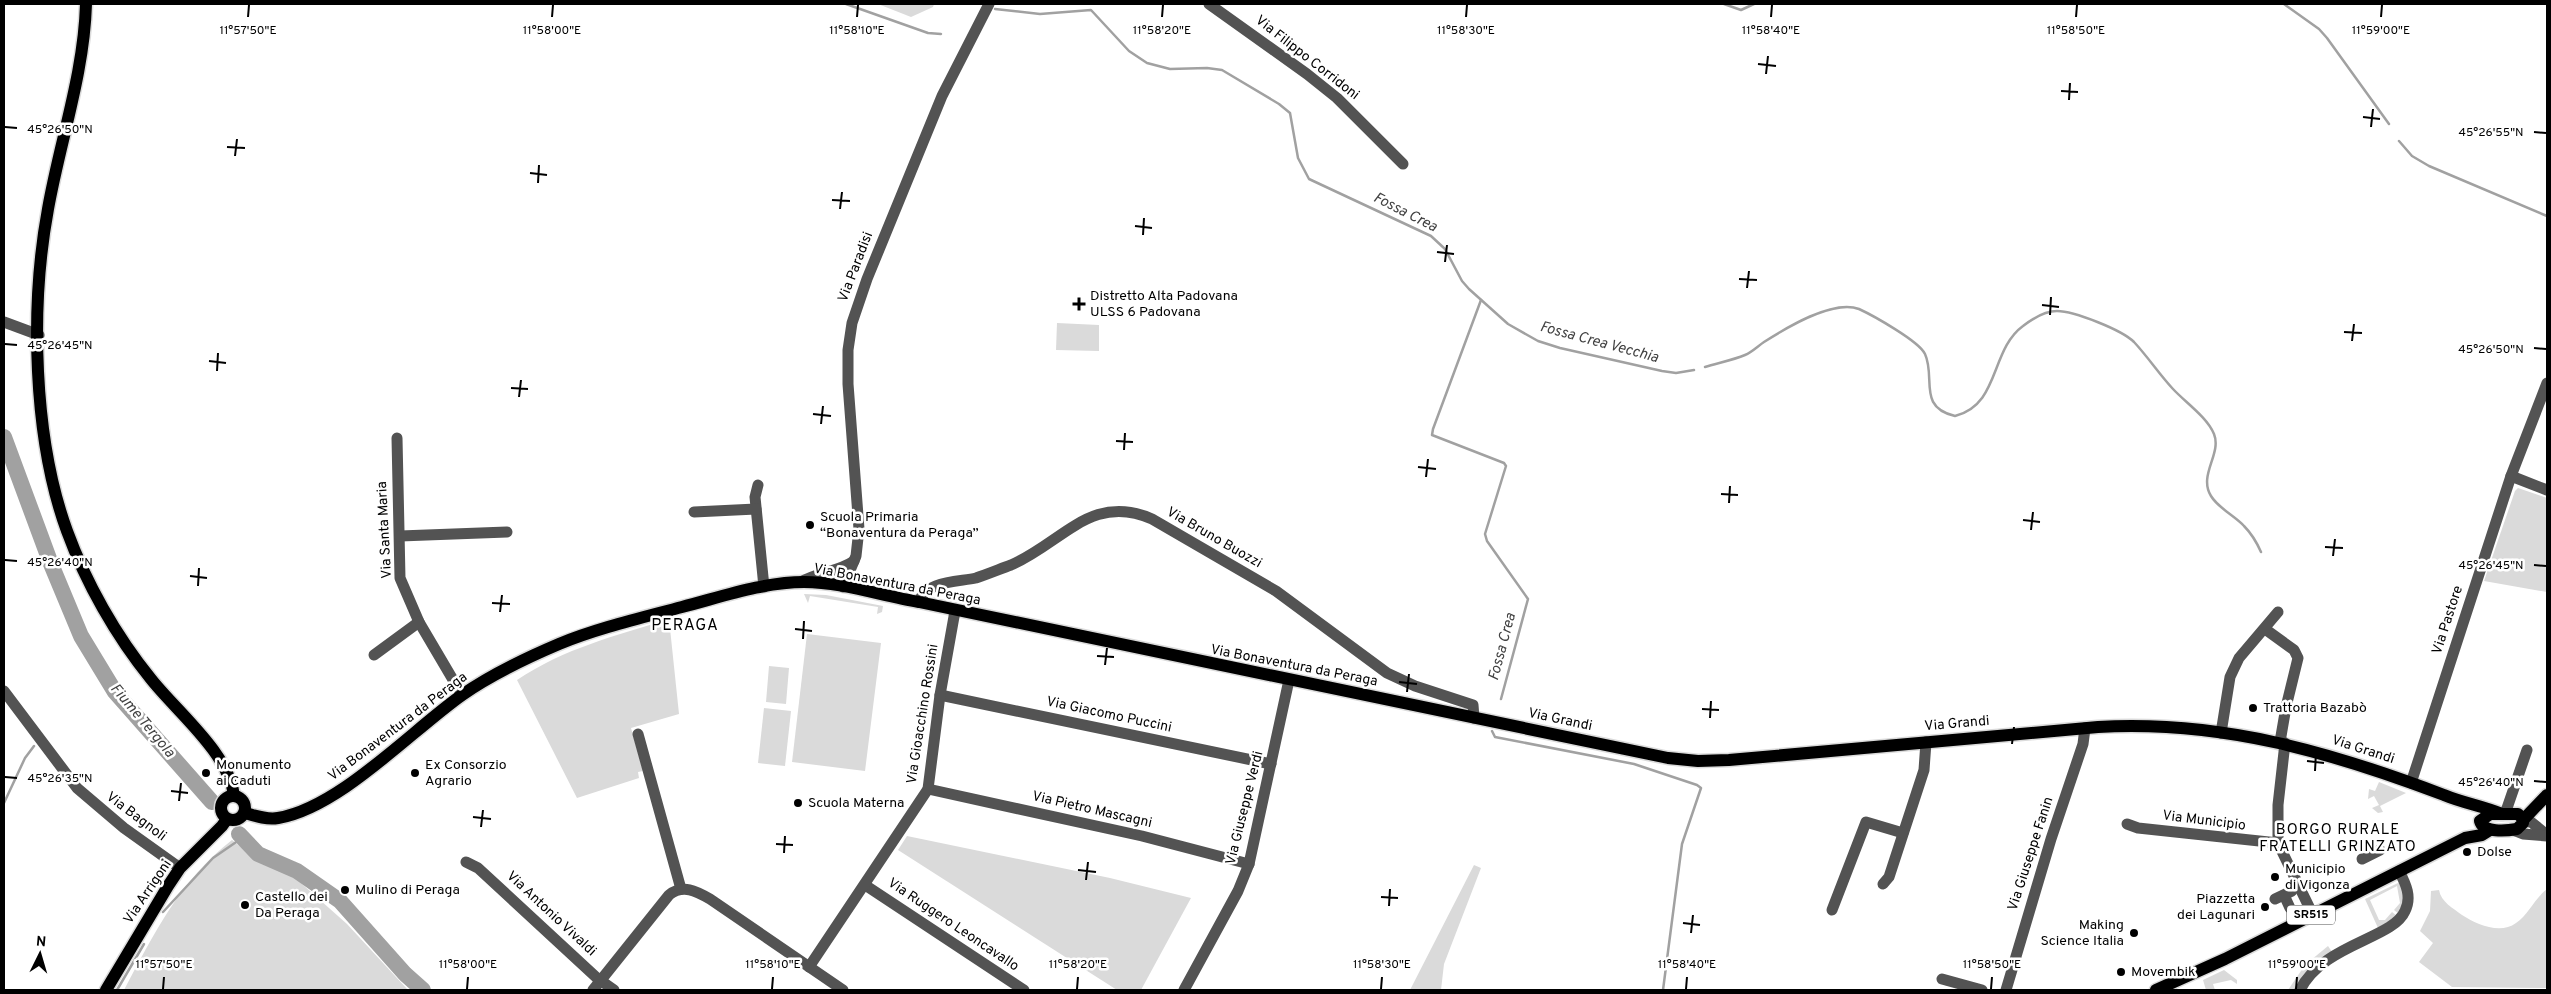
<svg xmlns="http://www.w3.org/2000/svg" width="2551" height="994" font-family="Overpass,sans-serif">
<rect width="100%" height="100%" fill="#fff"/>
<g fill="#dadada">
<path d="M878,4H934L933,7L911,17Z"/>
<path d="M1057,323L1099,325V351L1056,350Z"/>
<path d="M2518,488L2547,498V592L2484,581L2515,491Z"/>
<path d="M804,594L826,595L883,606L882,612L877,614L878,607L810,596L808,603Z"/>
<path d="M669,619L679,714L631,728L643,771L638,772L639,778L577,798L517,680C565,648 615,636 669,619Z"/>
<path d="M807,634L881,643L865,771L792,762Z"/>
<path d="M769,666L789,668L786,704L766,702Z"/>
<path d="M764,708L791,711L785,766L758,763Z"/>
<path d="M2379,782L2406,793L2380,806L2383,812L2378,813L2372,808L2379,805L2374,796L2368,799L2369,789L2375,791Z"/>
<path d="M907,836L1110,878L1191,898L1141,990H1117L898,850Z"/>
<path d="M232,840L256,859L293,876L347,924L408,990H124C154,934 180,880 232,840Z"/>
<path d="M1474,865L1481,868L1444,964L1441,990H1410Z"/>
<path d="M2400,882L2404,898L2399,914L2394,910L2400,903L2397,886L2370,900L2379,920H2385L2392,912L2397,916L2378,928L2365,899Z"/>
<path d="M2547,889V988L2452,987L2419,962L2433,943L2420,931L2430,911L2431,891L2439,890C2441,902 2453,908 2462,915C2476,924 2500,935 2516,923C2528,915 2535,898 2547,889Z"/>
<path d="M2328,946L2332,952L2296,990H2288L2305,965Z"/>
<path d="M2224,970L2237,980V984L2231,980L2213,984L2215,990H2206L2203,980Z"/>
</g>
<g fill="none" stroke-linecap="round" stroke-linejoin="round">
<g stroke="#a1a1a1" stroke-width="2.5">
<path d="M846,4L928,33L941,34"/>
<path d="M1724,4L1741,10L1754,4"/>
<path d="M2284,4L2319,29L2327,38L2389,124"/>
<path d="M995,9L1040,14L1091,10L1129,51L1147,63L1170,69L1207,68L1222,70L1279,104L1290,113L1298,158L1309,179L1431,236L1445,249L1462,281L1469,289L1508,324L1538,341L1560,348L1662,371L1676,373L1694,370"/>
<path d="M2399,141L2412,156L2429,166L2547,216"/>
<path d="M1481,300L1433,429L1432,435L1504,463L1506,466L1485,534L1487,541L1528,599L1501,699"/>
<path d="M1705,367C1718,363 1733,360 1745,355C1752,352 1758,346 1764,342C1786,328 1833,299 1859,309C1872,315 1919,341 1925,354C1936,378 1917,407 1955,416C2000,405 1990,350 2023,326C2032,319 2045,311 2057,311C2074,311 2122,330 2134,342C2148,357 2159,374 2173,389C2185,402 2207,417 2214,434C2222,454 2198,475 2211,496C2218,508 2235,516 2244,526C2251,533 2257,543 2261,552"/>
<path d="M1492,731L1495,737L1634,764L1697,785L1701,788L1682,844L1663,990"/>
<path d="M4,803L25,758L34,746"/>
<path d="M163,912L213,858L242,838"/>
<path d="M117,990L144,944"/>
</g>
<g stroke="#a1a1a1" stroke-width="16">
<path d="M4,437L51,564L81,636L115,692L212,802"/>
<path d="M239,834L258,854L297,871L340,901L405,974L423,990"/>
</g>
<defs>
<g id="major">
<path d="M86,4C84,74 60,141 48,209C30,306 33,438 67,531C86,583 116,636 151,679C177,712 229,753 234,796"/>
<circle cx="233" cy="808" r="12"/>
<path d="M245,813C255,816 267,820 278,818C339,808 411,731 462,695C492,674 526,658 559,644C598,628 641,618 682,607C721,597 763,582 804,582C842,582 882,596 919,602L1668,758L1698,761L1729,760L2098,727C2221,720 2331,752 2444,795C2463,803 2483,806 2502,814"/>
<path d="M2490,814H2518L2523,819V823L2517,829C2506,831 2483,833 2480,821Z"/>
<path d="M2523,820L2547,795"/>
<path d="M106,990L168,886L180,868L222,826L227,819"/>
<path d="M2156,990L2225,959L2465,838L2482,835L2490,830"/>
</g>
</defs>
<use href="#major" stroke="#dbdbdb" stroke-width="15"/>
<g stroke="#535353" stroke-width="11">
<path d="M1209,4L1307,74L1337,98L1403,164"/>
<path d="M4,322L39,335"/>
<path d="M397,438L400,578L419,622L462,695"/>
<path d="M2511,476L2547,490"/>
<path d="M758,485L755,497L764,587"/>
<path d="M694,512L756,509"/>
<path d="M400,536L507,532"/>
<path d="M801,582C818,572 838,572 854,561"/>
<path d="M843,587L856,556L859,529L848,384V350L852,323L867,279L942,96L989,4"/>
<path d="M919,602C925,581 958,582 976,578C988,574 1000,569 1011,565C1062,543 1092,492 1152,519L1276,591L1387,673L1415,686L1473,705L1474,718"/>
<path d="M2265,629L2294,650L2298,658L2286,707L2280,742"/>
<path d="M374,655L419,622"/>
<path d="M4,691L77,788L124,828L180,868"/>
<path d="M940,695L1271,764"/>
<path d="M2221,733L2230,677L2239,658L2278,612"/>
<path d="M638,734L681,889"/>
<path d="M2285,743L2278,805V843L2313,915"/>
<path d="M2411,783L2511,476L2547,383"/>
<path d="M928,789L1142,836L1249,864"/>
<path d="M2505,814L2527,750"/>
<path d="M2523,821L2531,822L2547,835"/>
<path d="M2127,824L2138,828L2278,843"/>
<path d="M2513,830L2523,834L2547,836"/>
<path d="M2362,859L2380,850"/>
<path d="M466,862L478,868L597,978L614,990"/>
<path d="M1883,884L1889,877L1924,770L1926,742"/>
<path d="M865,885L1024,990"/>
<path d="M2284,895L2290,908"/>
<path d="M2275,899L2292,891"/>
<path d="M1832,910L1866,822L1903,833"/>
<path d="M809,967L928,789L940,695L955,611"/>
<path d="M1942,979L1982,990"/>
<path d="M593,990L669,895C683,884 696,891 710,899L843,990"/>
<path d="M1184,990L1238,891L1249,864L1289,680"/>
<path d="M2006,990L2051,839L2083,744L2085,728"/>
<path d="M2300,990C2323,944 2393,939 2405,911C2412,897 2406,884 2399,871"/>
</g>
<use href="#major" stroke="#000" stroke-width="12"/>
</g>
<path fill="none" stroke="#000" stroke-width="2" d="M248,17L249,5M552,17L553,5M857,17L858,5M1162,17L1163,5M1466,17L1467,5M1771,17L1772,5M2076,17L2077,5M2381,17L2382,5M1758,64L1776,66M1766,74L1768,56M2061,91L2078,92M2069,100L2070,83M2363,117L2380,119M5,127L17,128M2371,127L2373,109M2534,132L2546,133M227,147L245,148M235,156L237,139M530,173L547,175M538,183L539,165M832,200L850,201M840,209L842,192M1135,226L1152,228M1143,235L1144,218M1437,252L1454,254M1445,262L1447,245M1739,279L1757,280M1747,288L1749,271M2042,305L2059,307M2050,315L2051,297M2344,332L2362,333M2352,341L2354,324M5,344L17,345M2534,348L2546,349M209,361L226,363M217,371L218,353M511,388L528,389M519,397L521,380M813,414L831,416M821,424L823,406M1116,441L1133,442M1124,450L1125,433M1418,467L1436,469M1426,477L1428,459M1721,494L1738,495M1729,503L1730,486M2023,520L2040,522M2031,530L2033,512M2325,547L2343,548M2333,556L2335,539M5,560L17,561M2534,565L2546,566M190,576L207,578M198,586L199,568M492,603L510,604M500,612L502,595M795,629L812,631M803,639L804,621M1097,656L1114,657M1105,665L1107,648M1399,682L1417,684M1407,692L1409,674M1702,709L1719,710M1710,718L1711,701M2004,735L2022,736M2012,744L2014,727M2307,761L2324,763M2315,771L2316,753M5,777L17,778M2534,781L2546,782M171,791L188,793M179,801L181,783M473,817L491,819M481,827L483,810M776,844L793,845M784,853L785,836M1078,870L1096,872M1086,880L1088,862M1381,897L1398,898M1389,906L1390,889M1683,923L1700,925M1691,933L1693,915M163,989L164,977M467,989L468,977M772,989L773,977M1077,989L1078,977M1381,989L1382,977M1686,989L1687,977M1991,989L1992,977M2296,989L2297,977"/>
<g fill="#000" stroke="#fff" stroke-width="2">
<path d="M1076.5 296.5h5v5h5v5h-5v5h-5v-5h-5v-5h5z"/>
<circle cx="810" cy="525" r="5"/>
<circle cx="2253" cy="708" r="5"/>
<circle cx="206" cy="773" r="5"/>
<circle cx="415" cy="773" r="5"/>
<circle cx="798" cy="803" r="5"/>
<circle cx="2467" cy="852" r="5"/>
<circle cx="2275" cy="877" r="5"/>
<circle cx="345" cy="890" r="5"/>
<circle cx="245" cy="905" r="5"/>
<circle cx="2265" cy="907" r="5"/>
<circle cx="2134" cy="933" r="5"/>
<circle cx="2121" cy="972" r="5"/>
</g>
<g text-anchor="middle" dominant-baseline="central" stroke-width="5" stroke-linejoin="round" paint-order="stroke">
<rect fill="#fff" stroke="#4c4c4c" stroke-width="1" x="2287" y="905.5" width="48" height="19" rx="4"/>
<g font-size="12" font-weight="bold" fill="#000">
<text x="2311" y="915">SR515</text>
</g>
<g font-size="14" fill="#000" stroke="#fff">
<text transform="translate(1307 58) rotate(38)">Via Filippo Corridoni</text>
<text transform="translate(856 267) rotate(-69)">Via Paradisi</text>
<text transform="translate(385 530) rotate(-93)">Via Santa Maria</text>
<text transform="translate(1214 538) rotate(30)">Via Bruno Buozzi</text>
<text transform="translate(897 585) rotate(11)">Via Bonaventura da Peraga</text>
<text transform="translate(2448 620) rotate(-72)">Via Pastore</text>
<text transform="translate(1294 666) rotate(11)">Via Bonaventura da Peraga</text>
<text transform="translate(923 714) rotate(-81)">Via Gioacchino Rossini</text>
<text transform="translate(1109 715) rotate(12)">Via Giacomo Puccini</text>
<text transform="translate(1560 720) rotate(12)">Via Grandi</text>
<text transform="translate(1957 724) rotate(-5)">Via Grandi</text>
<text transform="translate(398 727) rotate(-37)">Via Bonaventura da Peraga</text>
<text transform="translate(2363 750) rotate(18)">Via Grandi</text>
<text transform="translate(1245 808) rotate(-76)">Via Giuseppe Verdi</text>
<text transform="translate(1092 810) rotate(13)">Via Pietro Mascagni</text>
<text transform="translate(136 817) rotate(37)">Via Bagnoli</text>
<text transform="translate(2204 821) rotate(7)">Via Municipio</text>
<text transform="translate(2031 854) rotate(-72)">Via Giuseppe Fanin</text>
<text transform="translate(148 892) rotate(-56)">Via Arrigoni</text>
<text transform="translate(551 914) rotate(43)">Via Antonio Vivaldi</text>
<text transform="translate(953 925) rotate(34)">Via Ruggero Leoncavallo</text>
</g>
<g font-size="14" fill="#000" stroke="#fff" text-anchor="start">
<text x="1090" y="296">Distretto Alta Padovana<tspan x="1090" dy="16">ULSS 6 Padovana</tspan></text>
<text x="820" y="517">Scuola Primaria<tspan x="820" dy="16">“Bonaventura da Peraga”</tspan></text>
<text x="2263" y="708">Trattoria Bazabò</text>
<text x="216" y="765">Monumento<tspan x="216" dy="16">ai Caduti</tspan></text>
<text x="425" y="765">Ex Consorzio<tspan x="425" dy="16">Agrario</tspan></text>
<text x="808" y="803">Scuola Materna</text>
<text x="2477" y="852">Dolse</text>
<text x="2285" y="869">Municipio<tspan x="2285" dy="16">di Vigonza</tspan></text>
<text x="355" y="890">Mulino di Peraga</text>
<text x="255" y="897">Castello dei<tspan x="255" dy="16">Da Peraga</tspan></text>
<text x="2255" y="899" text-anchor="end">Piazzetta<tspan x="2255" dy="16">dei Lagunari</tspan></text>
<text x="2124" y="925" text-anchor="end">Making<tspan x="2124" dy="16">Science Italia</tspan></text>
<text x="2131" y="972">Movembik</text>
</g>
<g font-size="15" font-style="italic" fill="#424242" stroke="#fff">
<text transform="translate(1405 213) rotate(27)">Fossa Crea</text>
<text transform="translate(1599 343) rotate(15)">Fossa Crea Vecchia</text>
<text transform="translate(1503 647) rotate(-75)">Fossa Crea</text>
<text transform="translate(142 721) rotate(50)">Fiume Tergola</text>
</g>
<g font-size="15" letter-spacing="1" fill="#000" stroke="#fff">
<text x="2338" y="830">BORGO RURALE<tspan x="2338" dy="17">FRATELLI GRINZATO</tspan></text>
</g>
<g font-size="16" letter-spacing="1" fill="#000" stroke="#fff">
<text x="685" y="626">PERAGA</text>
</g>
</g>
<g font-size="12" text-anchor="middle" fill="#000" stroke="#fff" stroke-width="5" stroke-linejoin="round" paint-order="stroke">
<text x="248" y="34">11°57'50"E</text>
<text x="552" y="34">11°58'00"E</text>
<text x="857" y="34">11°58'10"E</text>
<text x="1162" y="34">11°58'20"E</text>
<text x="1466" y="34">11°58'30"E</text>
<text x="1771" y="34">11°58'40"E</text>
<text x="2076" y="34">11°58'50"E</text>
<text x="2381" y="34">11°59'00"E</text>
<text x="60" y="133">45°26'50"N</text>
<text x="2491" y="136">45°26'55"N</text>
<text x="60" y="349">45°26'45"N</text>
<text x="2491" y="353">45°26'50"N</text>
<text x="60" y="566">45°26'40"N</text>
<text x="2491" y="569">45°26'45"N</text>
<text x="60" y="782">45°26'35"N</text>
<text x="2491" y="786">45°26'40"N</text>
<text x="164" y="968">11°57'50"E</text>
<text x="468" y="968">11°58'00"E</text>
<text x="773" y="968">11°58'10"E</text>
<text x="1078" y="968">11°58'20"E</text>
<text x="1382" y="968">11°58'30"E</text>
<text x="1687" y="968">11°58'40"E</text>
<text x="1992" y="968">11°58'50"E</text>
<text x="2297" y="968">11°59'00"E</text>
</g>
<rect width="2551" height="994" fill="none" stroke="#000000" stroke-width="10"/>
<g transform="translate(40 954) rotate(5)" stroke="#ffffff" stroke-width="4" paint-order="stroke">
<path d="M0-4L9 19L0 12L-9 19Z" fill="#000000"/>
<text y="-8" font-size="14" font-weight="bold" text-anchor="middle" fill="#000000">N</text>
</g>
</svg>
